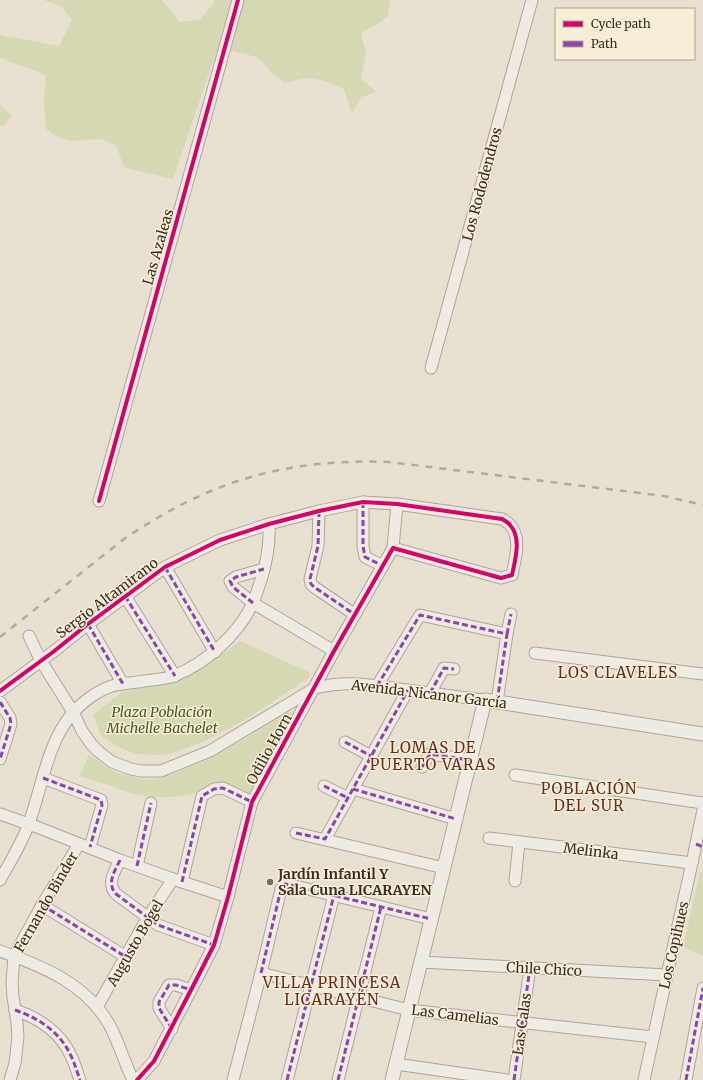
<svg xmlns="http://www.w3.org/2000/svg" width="703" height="1080" font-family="Merriweather,serif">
<rect width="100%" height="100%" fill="#e7e0d1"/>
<g fill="#d6d7b3">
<path d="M44,0H162L180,22L199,20L214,3V0H390L388,16L378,24L361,33L366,54L361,79L377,92L361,97L352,114L344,89C333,84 322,79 310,78C302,78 293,81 285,83L271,73L262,61L256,57L249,55L218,48L212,64L173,179L142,172L124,167L116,145L100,139L71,141L59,138L46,129L44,101L46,75L0,58V35L59,46L72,20L61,6Z"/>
<path d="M0,102L1,106L12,116L3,127L0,125Z"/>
<path d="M240,641L309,672L310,677L250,717L205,741L170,754L154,755L136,754L118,747L101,736L93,715L122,692L176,680L215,659Z"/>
<path d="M286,711L291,713L293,715L250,796L210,785L190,795L171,797H150L130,793L112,786L80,776L89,754L106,767L115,772L133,777L151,780L173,774L205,761L258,731Z"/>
<path d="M700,872L703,873V956L683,947Z"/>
</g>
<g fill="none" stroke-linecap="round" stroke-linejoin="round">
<defs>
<g id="minor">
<path d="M431,368L532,0"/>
<path d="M99,501L238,0"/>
<path d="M363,502V546L365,557L383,566"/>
<path d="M319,511L318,546L310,579L311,584L314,587L354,614"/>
<path d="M393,548L397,504"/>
<path d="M165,567L215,652"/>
<path d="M264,569L236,577L230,581L233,587L253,603L334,651"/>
<path d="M125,596L175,676"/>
<path d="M88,624L123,684"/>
<path d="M507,634L511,614"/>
<path d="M29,636L41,661L73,712L82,731L92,745L98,751L112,762L131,769L141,771H161L210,751L315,688C349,680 373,685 406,690C432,693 458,697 485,700"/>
<path d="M535,653L703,674"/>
<path d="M377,686L420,615L507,634L497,702"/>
<path d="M0,691L53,652L88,624L165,567L220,540L269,524L319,511L363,502L397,504L502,519C505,521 508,522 510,525C522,538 515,560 512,575L501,578L393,548L334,651L252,802L228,897L214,945L191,990L154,1061L137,1080"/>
<path d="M430,693L444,668L454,669"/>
<path d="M0,702L10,718L11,724L0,759"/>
<path d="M345,742L371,756"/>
<path d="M422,767L430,754L470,760"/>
<path d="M515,775L703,803"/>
<path d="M43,778L101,800L102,805L90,847"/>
<path d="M324,786L348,798"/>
<path d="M353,789L456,819"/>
<path d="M0,814L37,827L120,860L173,879L228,897"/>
<path d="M296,833L444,868"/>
<path d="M489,838L692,863"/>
<path d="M325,839L408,690"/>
<path d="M120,860C115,871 106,883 116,894L158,925L214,945"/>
<path d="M137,866L151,803"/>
<path d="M0,880C10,862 22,843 29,823C42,788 47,743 72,714C81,703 98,690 112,686C122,683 134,683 144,681C154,680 165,679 174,676C206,663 238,635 253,603C256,596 258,588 261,580C267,561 270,544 269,524"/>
<path d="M515,881L519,842"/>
<path d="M182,882L202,796L214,789L223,788L252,802"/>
<path d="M42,905L126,957"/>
<path d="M0,951C42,966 85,983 109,1024C119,1042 124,1062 133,1080"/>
<path d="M421,962L667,975"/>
<path d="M261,973L409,1010L653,1037"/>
<path d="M97,1007L148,917L173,879"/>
<path d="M15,1010C39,1018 61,1033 71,1056C75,1064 77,1072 80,1080"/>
<path d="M172,1029L159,1008V1002L169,985H176L191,990"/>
<path d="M396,1064L507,1080"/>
<path d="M10,1080L15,1063L18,1037L17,1023L13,997L12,983L14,956L42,905L79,844"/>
<path d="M233,1080L261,973L281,889L285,884L291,885L431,919"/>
<path d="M287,1080L334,895"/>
<path d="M338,1080L381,907"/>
<path d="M514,1080L530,968"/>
<path d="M644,1080L667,975L692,863L703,810"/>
<path d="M686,1080L703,988"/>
</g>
<path id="tertiary" d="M392,1080L485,700L703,734"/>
</defs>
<use href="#minor" stroke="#ada599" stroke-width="13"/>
<use href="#tertiary" stroke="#ada599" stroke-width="15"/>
<use href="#minor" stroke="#efebe3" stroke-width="11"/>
<use href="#tertiary" stroke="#efebe3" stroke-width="13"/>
<path stroke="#afaaa2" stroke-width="2.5" stroke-dasharray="7 7" stroke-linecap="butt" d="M0,637L124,539C209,481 287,458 389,462L640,493L664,496L703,505"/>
<g stroke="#8e44ad" stroke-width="3" stroke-dasharray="6 3" stroke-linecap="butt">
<path d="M363,502V546L365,557L383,566"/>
<path d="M319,511L318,546L310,579L311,584L314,587L354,614"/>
<path d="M165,567L215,652"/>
<path d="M125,596L175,676"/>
<path d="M253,603L233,587L230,581L236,577L264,569"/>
<path d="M88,624L123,684"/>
<path d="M507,634L511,614"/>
<path d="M377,686L420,615L507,634L497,702"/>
<path d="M430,693L444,668L454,669"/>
<path d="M0,702L10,718L11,724L0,759"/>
<path d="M345,742L371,756"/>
<path d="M422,767L430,754L470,760"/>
<path d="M43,778L101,800L102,805L90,847"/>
<path d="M324,786L348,798"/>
<path d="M353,789L456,819"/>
<path d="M296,833L325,839L408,690"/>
<path d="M696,844L703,847"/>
<path d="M120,860C115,871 106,883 116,894L158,925L214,945"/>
<path d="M137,866L151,803"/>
<path d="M182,882L202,796L214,789L223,788L252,802"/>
<path d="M42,905L126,957"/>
<path d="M261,973L281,889L285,884L291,885L431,919"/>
<path d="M15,1010C39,1018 61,1033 71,1056C75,1064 77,1072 80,1080"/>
<path d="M172,1029L159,1008V1002L169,985H176L191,990"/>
<path d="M287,1080L334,895"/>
<path d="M338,1080L381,907"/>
<path d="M514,1080L530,968"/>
<path d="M686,1080L703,988"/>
</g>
<defs>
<g id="cycleway">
<path d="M99,501L238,0"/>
<path d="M0,691L53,652L88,624L165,567L220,540L269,524L319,511L363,502L397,504L502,519C505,521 508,522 510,525C522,538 515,560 512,575L501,578L393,548L334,651L252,802L228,897L214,945L191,990L154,1061L137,1080"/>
</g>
</defs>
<use href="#cycleway" stroke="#f7eed8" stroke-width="6"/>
<use href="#cycleway" stroke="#d6006c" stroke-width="4"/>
</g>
<circle fill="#786c5e" stroke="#f7eed8" stroke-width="1.5" cx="270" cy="882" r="4"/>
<g text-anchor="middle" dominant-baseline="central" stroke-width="3" stroke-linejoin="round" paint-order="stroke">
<g font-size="14" fill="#3d2e20" stroke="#f7eed8">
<text transform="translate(482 184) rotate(-75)">Los Rododendros</text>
<text transform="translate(158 247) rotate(-74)">Las Azaleas</text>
<text transform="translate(107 598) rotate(-37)">Sergio Altamirano</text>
<text transform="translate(429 694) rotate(7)">Avenida Nicanor García</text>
<text transform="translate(269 749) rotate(-61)">Odilio Horn</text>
<text transform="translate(591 851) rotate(7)">Melinka</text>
<text transform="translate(46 902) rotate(-60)">Fernando Binder</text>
<text transform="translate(135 943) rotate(-60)">Augusto Bogel</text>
<text transform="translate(674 945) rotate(-77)">Los Copihues</text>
<text transform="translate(544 969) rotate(3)">Chile Chico</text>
<text transform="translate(455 1015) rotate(7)">Las Camelias</text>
<text transform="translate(522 1024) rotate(-82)">Las Calas</text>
</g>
<g font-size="14" font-style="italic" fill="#4d5a26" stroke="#f7eed8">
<text x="162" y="712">Plaza Población<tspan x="162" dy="16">Michelle Bachelet</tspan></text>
</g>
<g font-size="14" font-weight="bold" fill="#3d2e20" stroke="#f7eed8" text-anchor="start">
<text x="278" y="874">Jardín Infantil Y<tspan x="278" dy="16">Sala Cuna LICARAYEN</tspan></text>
</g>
<g font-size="15" letter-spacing="1" fill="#6b2e1e" stroke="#f7eed8">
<text x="618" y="672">LOS CLAVELES</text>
<text x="433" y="747">LOMAS DE<tspan x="433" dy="17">PUERTO VARAS</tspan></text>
<text x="589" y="788">POBLACIÓN<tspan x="589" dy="17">DEL SUR</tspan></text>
<text x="332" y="982">VILLA PRINCESA<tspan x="332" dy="17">LICARAYÉN</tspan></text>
</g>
</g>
<rect x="555" y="8" width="140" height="52" fill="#f7eed8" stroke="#ada18e"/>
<rect x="563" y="21" width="20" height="6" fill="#d6006c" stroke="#ada18e"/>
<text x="591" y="28" font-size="12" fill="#3d2e20">Cycle path</text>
<rect x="563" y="41" width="20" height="6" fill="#8e44ad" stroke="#ada18e"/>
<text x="591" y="48" font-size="12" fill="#3d2e20">Path</text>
</svg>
